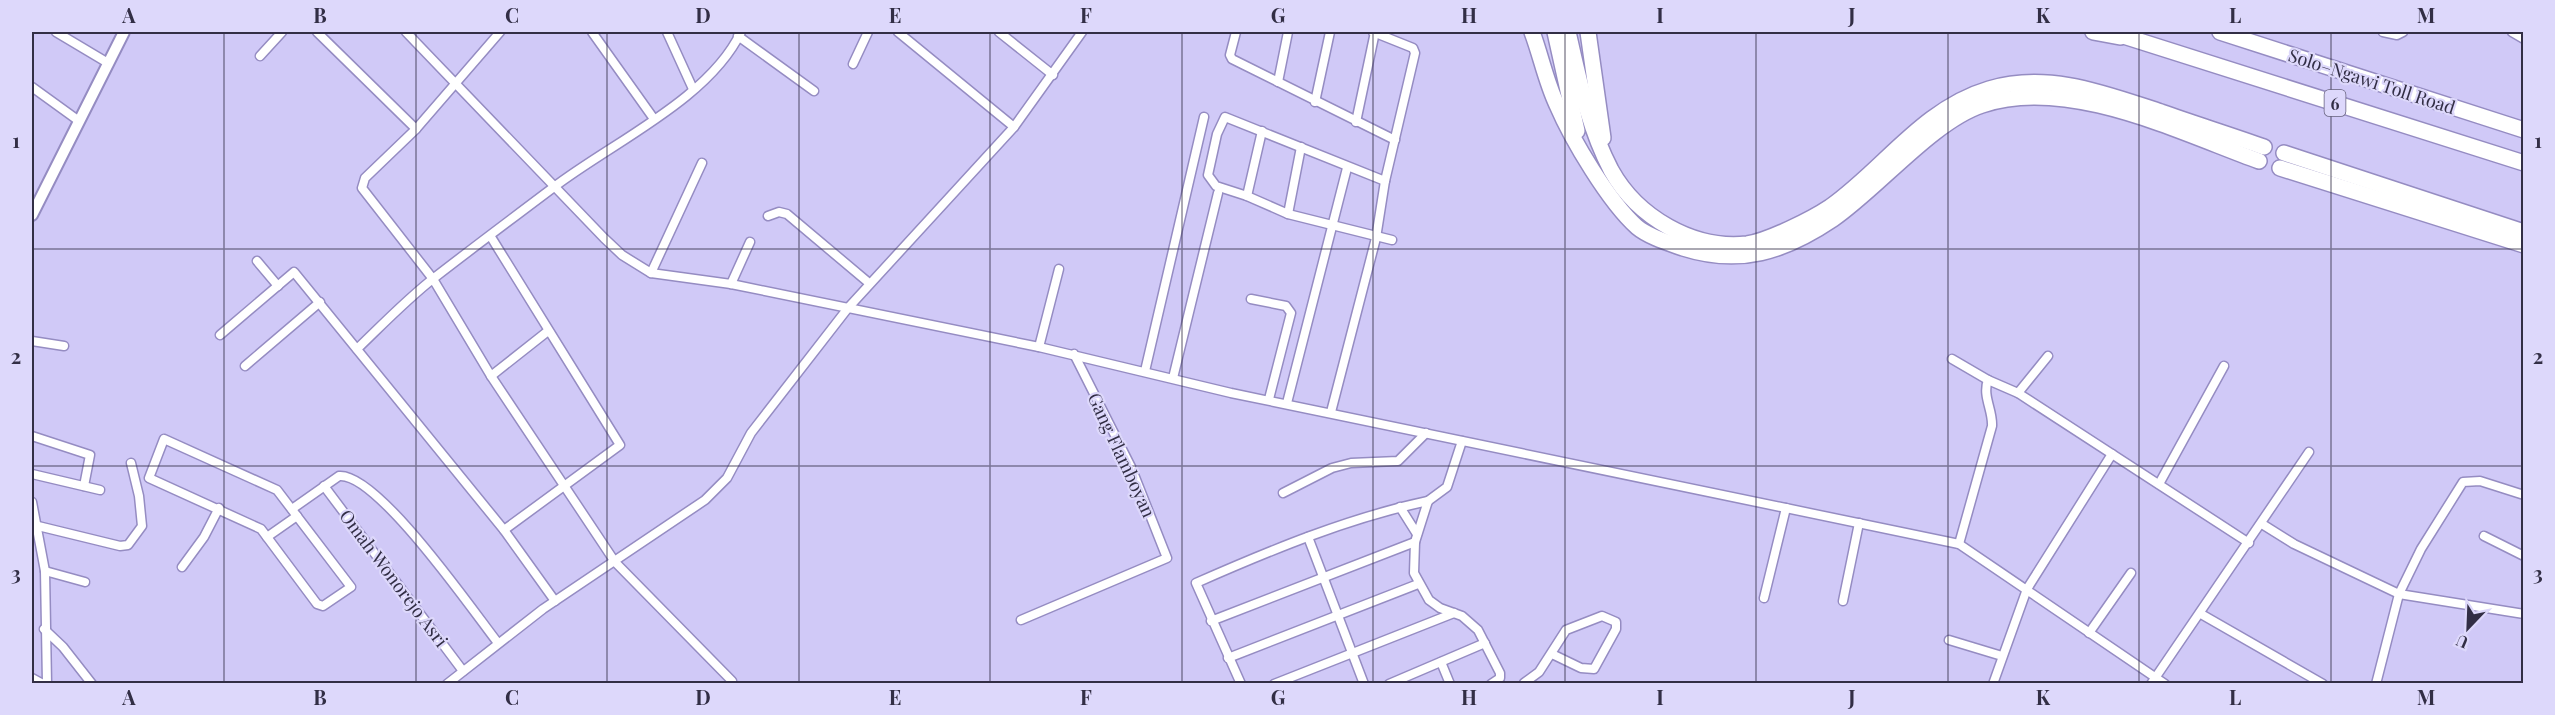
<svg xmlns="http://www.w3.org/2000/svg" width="2555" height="715" font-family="'Playfair Display',serif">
<rect width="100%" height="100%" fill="#d0c9f7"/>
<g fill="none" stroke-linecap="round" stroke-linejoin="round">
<defs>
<g id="minor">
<path d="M56,32L108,63"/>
<path d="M317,32L416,129"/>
<path d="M406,32L604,238L622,255L651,273L731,284L1039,347L1231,393L1959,544L2165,684"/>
<path d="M500,32L416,129L365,178L362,188L433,279L491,376L615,562L732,681"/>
<path d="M592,32L654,119"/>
<path d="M667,32L693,89"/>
<path d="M898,32L1014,127"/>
<path d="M999,32L1053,75"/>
<path d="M1236,32L1230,55L1232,59L1395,140"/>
<path d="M2383,32L2397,35L2403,32"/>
<path d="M2512,32L2524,39"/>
<path d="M738,36L814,91"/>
<path d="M260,56L282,32"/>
<path d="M853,64L868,32"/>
<path d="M1278,82L1288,32"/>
<path d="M32,87L79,121"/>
<path d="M1315,102L1330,32"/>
<path d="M1356,122L1375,32"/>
<path d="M1385,181L1225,117L1217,134L1208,175L1216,186L1247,196L1288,214L1392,240"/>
<path d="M1247,196L1262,131"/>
<path d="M1288,214L1301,147"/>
<path d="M768,216L779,212L787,214L869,283"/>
<path d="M491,237L620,445L504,530"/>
<path d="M257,261L278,286"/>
<path d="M651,273L702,163"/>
<path d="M731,284L750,242"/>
<path d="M1251,299L1286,306L1291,313L1269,399"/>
<path d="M220,335L294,272L504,530L555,601"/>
<path d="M32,341L64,346"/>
<path d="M1039,347L1059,269"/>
<path d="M357,349C382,325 407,299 434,278C474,247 514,217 554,187C613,142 709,99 741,32"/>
<path d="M1952,359L1988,380L2018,393L2249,543"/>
<path d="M245,366L320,302"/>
<path d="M1145,371L1204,117"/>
<path d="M491,376L548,331"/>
<path d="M1173,378L1218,193"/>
<path d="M2018,393L2048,356"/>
<path d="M1287,403L1347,168"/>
<path d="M1331,412L1376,238L1385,181L1415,53L1413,48L1373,32"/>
<path d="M32,436L90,455L84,486"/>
<path d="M164,439L277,490L351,587L323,606L317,604L261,529L149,478Z"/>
<path d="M1462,441L1447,487L1428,501L1415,542L1414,573L1429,600L1440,608L1462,616L1478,630L1500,673V678L1491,684"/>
<path d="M32,474L100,490"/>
<path d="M2159,484L2224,366"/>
<path d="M324,486L463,671"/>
<path d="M1283,493L1332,468L1351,463L1398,461L1426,433"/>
<path d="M32,502L45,571L47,684"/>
<path d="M1400,507L1417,534"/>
<path d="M292,509L339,476C377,472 473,611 498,643"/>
<path d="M2262,524L2294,544L2399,594L2524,614"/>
<path d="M38,526L120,546L128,545L142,526L139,496L131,463"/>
<path d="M2484,536L2524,556"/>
<path d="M267,537L297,516"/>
<path d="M1308,537L1364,684"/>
<path d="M1959,544L1992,426C1993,410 1982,396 1988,380"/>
<path d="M182,567L204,537L219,508"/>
<path d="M45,571L85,582"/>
<path d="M1764,598L1786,508"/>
<path d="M1843,601L1859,523"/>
<path d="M2201,614L2323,684"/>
<path d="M1021,620L1167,558L1131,467L1074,354"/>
<path d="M1211,621L1415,542"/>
<path d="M44,629L63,647L92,684"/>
<path d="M2089,633L2131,573"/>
<path d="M1949,640L2002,656"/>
<path d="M1228,658L1418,584"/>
<path d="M1441,662L1450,684"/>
<path d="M32,678L43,684"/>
<path d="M1524,683L1539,672L1566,630L1602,616L1616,622V629L1594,669L1581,668L1552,654"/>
<path d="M447,684L543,609L705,500L727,478L751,433L848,308L1014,127L1082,32"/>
<path d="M1241,684L1196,583C1271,550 1348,518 1428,501"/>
<path d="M1274,684L1454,613"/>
<path d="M1389,684L1485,643"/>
<path d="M1993,684L2027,589L2112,454"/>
<path d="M2151,684L2309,452"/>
<path d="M2376,684L2399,594L2421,549L2463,482L2480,481L2524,495"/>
</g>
<path id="tertiary" d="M32,215L124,32"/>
<g id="motorway">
<path d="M1532,32C1541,56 1546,82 1557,105C1572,140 1609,202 1637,227C1649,237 1669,243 1683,248C1740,266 1784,252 1833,219C1878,188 1933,121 1982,105C2067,76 2179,132 2259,161"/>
<path d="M1555,32L1577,131"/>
<path d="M1568,32C1579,79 1588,126 1611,170C1637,217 1693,250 1747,244C1768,241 1812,219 1830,207C1884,169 1922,109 1989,89C2048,71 2106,94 2161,112C2195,124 2230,135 2264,147"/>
<path d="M1588,32L1603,138"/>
<path d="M2093,32L2120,37"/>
<path d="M2111,32L2524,163"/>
<path d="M2220,32L2524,130"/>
<path d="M2284,153L2524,232"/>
<path d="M2280,168L2524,245"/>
</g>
</defs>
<use href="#minor" stroke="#958cc2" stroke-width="11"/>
<use href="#tertiary" stroke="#958cc2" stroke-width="14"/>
<use href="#motorway" stroke="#958cc2" stroke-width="18"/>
<use href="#minor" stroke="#fff" stroke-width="8"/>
<use href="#tertiary" stroke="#fff" stroke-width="10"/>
<use href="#motorway" stroke="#fff" stroke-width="15"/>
</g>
<path fill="none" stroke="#322e45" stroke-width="1.5" stroke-opacity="0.55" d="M224,32V684M416,32V684M607,32V684M799,32V684M990,32V684M1182,32V684M1373,32V684M1565,32V684M1756,32V684M1948,32V684M2139,32V684M2331,32V684M32,249H2524M32,466H2524"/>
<g text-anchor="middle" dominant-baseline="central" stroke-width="4.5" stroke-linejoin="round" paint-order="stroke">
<rect fill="#ddd8fb" stroke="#65617c" stroke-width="1.5" x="2324.5" y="90" width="21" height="26" rx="4.5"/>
<g font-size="16" font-weight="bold" fill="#322e45">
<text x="2335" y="103">6</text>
</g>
<g font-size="18" fill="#322e45" stroke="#ddd8fb">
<text transform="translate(2372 81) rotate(18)">Solo–Ngawi Toll Road</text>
<text transform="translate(1122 455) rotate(65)">Gang Flamboyan</text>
<text transform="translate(394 578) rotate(53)">Omah Wonorejo Asri</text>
</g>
</g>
<rect width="2555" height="715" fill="none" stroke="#ddd8fb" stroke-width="66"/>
<g transform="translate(2468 628) rotate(203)" stroke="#ddd8fb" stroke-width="4.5" paint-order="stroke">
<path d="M0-4.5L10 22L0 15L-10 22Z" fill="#322e45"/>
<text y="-9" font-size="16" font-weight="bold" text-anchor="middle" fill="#322e45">U</text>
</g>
<rect x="33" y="33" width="2489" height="649" fill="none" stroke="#322e45" stroke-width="2"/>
<g font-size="20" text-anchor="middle" font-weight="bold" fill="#322e45">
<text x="129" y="23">A</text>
<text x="320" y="23">B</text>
<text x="512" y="23">C</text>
<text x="703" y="23">D</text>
<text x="895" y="23">E</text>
<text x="1086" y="23">F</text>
<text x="1278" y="23">G</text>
<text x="1469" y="23">H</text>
<text x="1660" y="23">I</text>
<text x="1852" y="23">J</text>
<text x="2043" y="23">K</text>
<text x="2235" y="23">L</text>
<text x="2426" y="23">M</text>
<text x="16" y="148">1</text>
<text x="2538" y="148">1</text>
<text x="16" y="364">2</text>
<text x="2538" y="364">2</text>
<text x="16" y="581">3</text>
<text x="2538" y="581">3</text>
<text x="129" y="705">A</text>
<text x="320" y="705">B</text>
<text x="512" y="705">C</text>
<text x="703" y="705">D</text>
<text x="895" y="705">E</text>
<text x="1086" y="705">F</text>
<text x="1278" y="705">G</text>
<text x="1469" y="705">H</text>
<text x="1660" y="705">I</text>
<text x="1852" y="705">J</text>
<text x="2043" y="705">K</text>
<text x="2235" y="705">L</text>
<text x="2426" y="705">M</text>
</g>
</svg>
